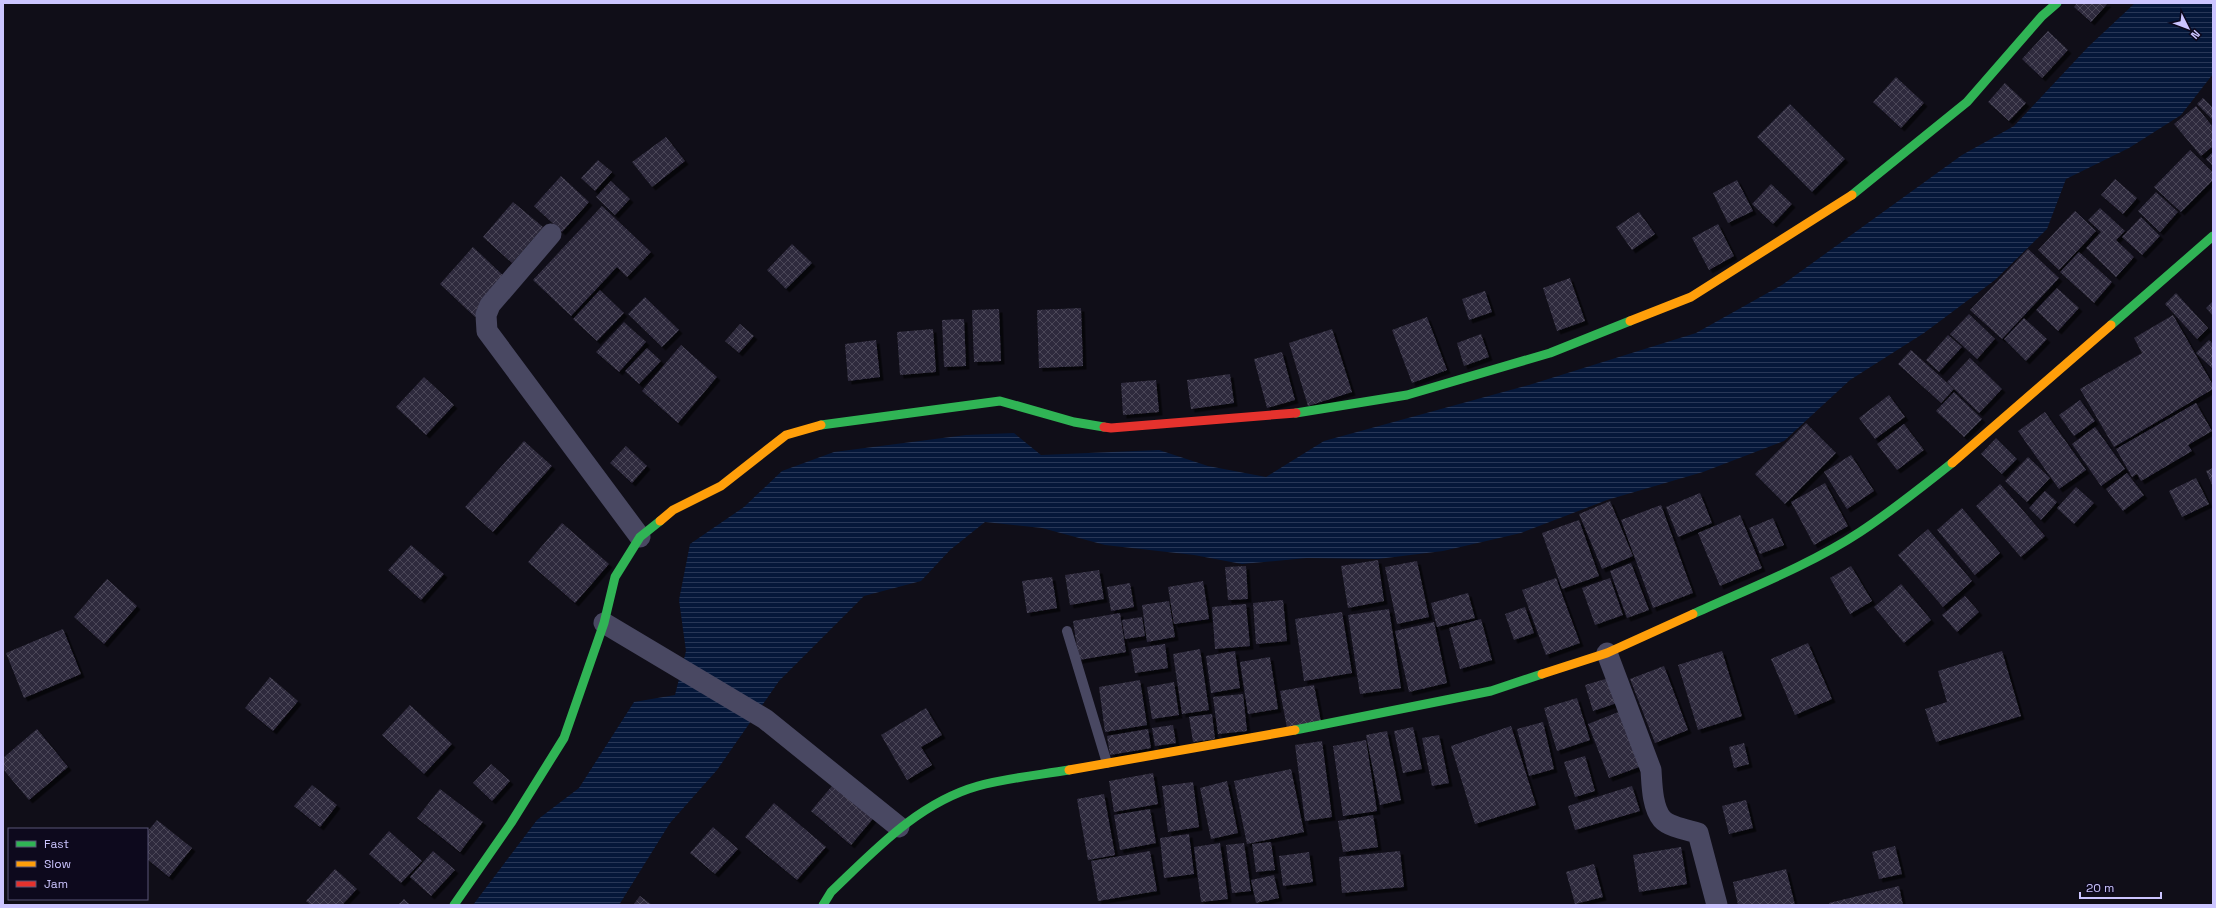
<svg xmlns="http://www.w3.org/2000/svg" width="2216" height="908" font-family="'Space Grotesk',sans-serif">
<defs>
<pattern id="water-rules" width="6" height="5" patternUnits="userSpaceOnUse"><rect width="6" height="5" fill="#051739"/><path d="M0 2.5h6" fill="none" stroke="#283757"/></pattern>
<pattern id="building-cross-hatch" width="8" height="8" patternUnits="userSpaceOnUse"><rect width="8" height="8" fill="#2e2a3c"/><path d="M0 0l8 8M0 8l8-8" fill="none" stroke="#4b4759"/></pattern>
<filter id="shadow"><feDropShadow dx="3.5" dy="3.5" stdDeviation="0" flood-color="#0009"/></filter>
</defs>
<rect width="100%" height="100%" fill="#100e18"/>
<path fill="url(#water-rules)" d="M2135,3H2213V74L2181,115L2129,148L2066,179L2047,229L1995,280L1924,333L1850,380L1784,441L1703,472L1607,500L1521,533L1443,551L1378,559L1307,558L1242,564L1194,555L1105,545L1042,528L985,522L950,550L921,581L864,596L779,681L717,770L670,823L619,905H473L537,820L579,788L634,702L675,695L686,651L679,600L690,544L744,507L782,471L834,452L966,435L1014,433L1041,455L1159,450L1208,466L1266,477L1324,441L1529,385L1696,333L1782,285L1962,155L2014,126L2088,47Z"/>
<g fill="url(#building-cross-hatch)" filter="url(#shadow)">
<path d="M2077,3H2108L2091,22L2074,7Z"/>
<path d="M2048,31L2068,50L2042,78L2022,59Z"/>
<path d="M1896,77L1924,103L1901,128L1873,102Z"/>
<path d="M2005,83L2026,103L2009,121L1988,102Z"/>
<path d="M2203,98L2213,108V120L2197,104Z"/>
<path d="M1790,104L1845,159L1812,192L1757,137Z"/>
<path d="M2196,106L2213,127V146L2201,156L2174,124Z"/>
<path d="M666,137L685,161L652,187L632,162Z"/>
<path d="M2190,150L2213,173V180L2181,212L2154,187Z"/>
<path d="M2213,152V166L2206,159Z"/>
<path d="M598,160L612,172L595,191L581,178Z"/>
<path d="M561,176L589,202L562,232L534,206Z"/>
<path d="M2115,179L2137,198L2123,214L2101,195Z"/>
<path d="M1737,180L1753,211L1728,223L1713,193Z"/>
<path d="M611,181L630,199L615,215L596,197Z"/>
<path d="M1771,184L1792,204L1773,224L1752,204Z"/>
<path d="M2156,192L2178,212L2160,232L2138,211Z"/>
<path d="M513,202L543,227L512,263L483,237Z"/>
<path d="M602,206L651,252L627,277L617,267L571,316L533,280Z"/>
<path d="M2100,208L2125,231L2116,240L2134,257L2116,277L2086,248L2101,232L2088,220Z"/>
<path d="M2075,211L2096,231L2059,270L2038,250Z"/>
<path d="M1639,212L1655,234L1632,250L1616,227Z"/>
<path d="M2141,217L2160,236L2142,255L2122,237Z"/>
<path d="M1718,224L1734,256L1709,270L1692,238Z"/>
<path d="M792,244L812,263L786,289L767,270Z"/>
<path d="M473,247L508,280L475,317L440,284Z"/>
<path d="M2028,249L2059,278L2002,339L1970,310Z"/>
<path d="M2079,252L2112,282L2094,303L2060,272Z"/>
<path d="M1570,278L1585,321L1557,331L1543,288Z"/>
<path d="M2057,288L2079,308L2058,331L2036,310Z"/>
<path d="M600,290L624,313L597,341L573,319Z"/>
<path d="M1485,291L1492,312L1469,320L1462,299Z"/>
<path d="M2176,293L2208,328L2197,339L2165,304Z"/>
<path d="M645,297L679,330L662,347L628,314Z"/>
<path d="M2213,301V316L2206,308Z"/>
<path d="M1081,308L1083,366L1039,368L1037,310Z"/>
<path d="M999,309L1001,361L974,362L972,310Z"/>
<path d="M1969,314L1995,339L1977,359L1950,334Z"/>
<path d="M2173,315L2213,385V389L2114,447L2080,389L2142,353L2134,338Z"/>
<path d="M1427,317L1447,370L1412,383L1392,330Z"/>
<path d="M2024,318L2047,339L2026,361L2004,339Z"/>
<path d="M964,319L966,366L944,367L942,320Z"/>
<path d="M624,322L646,342L619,372L596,352Z"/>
<path d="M740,324L754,336L739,353L725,341Z"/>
<path d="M933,329L936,372L900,375L897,332Z"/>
<path d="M1332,329L1352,392L1308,406L1289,343Z"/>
<path d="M1481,334L1489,357L1464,366L1457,343Z"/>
<path d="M1948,335L1962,347L1939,372L1926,360Z"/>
<path d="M876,340L880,377L848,381L845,344Z"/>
<path d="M2209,340L2213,344V369L2196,353Z"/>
<path d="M681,345L717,377L678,423L642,391Z"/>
<path d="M647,348L661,361L639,384L625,371Z"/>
<path d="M1911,350L1954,389L1941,403L1898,364Z"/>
<path d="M1282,352L1295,400L1267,408L1254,359Z"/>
<path d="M1970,358L2002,389L1979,413L1947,382Z"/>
<path d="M1230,374L1234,403L1191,409L1187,380Z"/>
<path d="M424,377L454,405L426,435L396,407Z"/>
<path d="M1156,380L1159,412L1123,415L1121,383Z"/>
<path d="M1954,392L1982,419L1964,437L1936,411Z"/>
<path d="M1889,395L1905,417L1875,439L1859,418Z"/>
<path d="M2080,400L2095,421L2074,436L2059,415Z"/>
<path d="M2196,403L2212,431L2188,445L2192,451L2141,481L2137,474L2132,477L2116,449Z"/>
<path d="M2045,412L2086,470L2059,489L2018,431Z"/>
<path d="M1806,423L1836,453L1785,504L1755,474Z"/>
<path d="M1904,424L1924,450L1897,470L1877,444Z"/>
<path d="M2095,427L2125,469L2101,486L2072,444Z"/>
<path d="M1996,438L2017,459L2002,474L1981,454Z"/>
<path d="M524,441L552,466L493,532L465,507Z"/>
<path d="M626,446L647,466L632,483L610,463Z"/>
<path d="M1851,455L1874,491L1847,509L1824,472Z"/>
<path d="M2028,457L2050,478L2027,502L2005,481Z"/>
<path d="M2213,468V487L2206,471Z"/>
<path d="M2127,473L2144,495L2123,511L2106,489Z"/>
<path d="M2196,478L2209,504L2182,517L2169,491Z"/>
<path d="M1825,483L1848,526L1814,545L1791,502Z"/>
<path d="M2000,484L2045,536L2021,557L1976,506Z"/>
<path d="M2076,487L2094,503L2074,524L2057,508Z"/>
<path d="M2045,491L2057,502L2041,520L2029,508Z"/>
<path d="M1700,493L1712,523L1678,537L1666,507Z"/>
<path d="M1610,501L1633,556L1602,569L1579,514Z"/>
<path d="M1661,505L1693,593L1653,608L1621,520Z"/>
<path d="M1962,508L2000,553L1975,575L1937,530Z"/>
<path d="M1740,515L1762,568L1720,586L1698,533Z"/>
<path d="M1773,518L1784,545L1760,554L1749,528Z"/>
<path d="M1579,520L1599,576L1562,589L1542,533Z"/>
<path d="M562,523L609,564L575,603L528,562Z"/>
<path d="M1928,529L1972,581L1943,607L1898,555Z"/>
<path d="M411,545L444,574L421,600L388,570Z"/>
<path d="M1378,560L1384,601L1348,608L1341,566Z"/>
<path d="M1417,561L1429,617L1397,624L1385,567Z"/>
<path d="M1631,563L1649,610L1627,618L1610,571Z"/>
<path d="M1246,566L1248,599L1228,600L1225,567Z"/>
<path d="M1851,566L1872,601L1850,614L1830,578Z"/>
<path d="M1099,570L1104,599L1070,605L1065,575Z"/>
<path d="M1052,577L1057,608L1027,613L1022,581Z"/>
<path d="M1556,578L1580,643L1546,655L1522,590Z"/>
<path d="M1610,578L1623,615L1595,625L1582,588Z"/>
<path d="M107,579L137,606L104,644L74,617Z"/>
<path d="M1203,581L1209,619L1174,624L1168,587Z"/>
<path d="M1130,583L1134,607L1111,611L1107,587Z"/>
<path d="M1901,584L1931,620L1904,643L1874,607Z"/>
<path d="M1468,593L1475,618L1437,627L1431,603Z"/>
<path d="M1965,596L1979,612L1957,632L1942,615Z"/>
<path d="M1283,600L1287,641L1256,644L1253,603Z"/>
<path d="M1169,601L1175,637L1147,642L1142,605Z"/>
<path d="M1246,604L1250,646L1215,649L1212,607Z"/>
<path d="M1525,607L1534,633L1514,640L1505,614Z"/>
<path d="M1389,609L1401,688L1360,694L1348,615Z"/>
<path d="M1342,612L1352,673L1304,681L1295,619Z"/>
<path d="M1120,613L1126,652L1079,660L1073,621Z"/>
<path d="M1142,617L1145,636L1125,639L1122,620Z"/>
<path d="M1481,619L1492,660L1460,669L1449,628Z"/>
<path d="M1434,622L1447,683L1409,692L1395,631Z"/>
<path d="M63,629L81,674L24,698L6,653Z"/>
<path d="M1808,643L1832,699L1795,715L1771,659Z"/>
<path d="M1165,644L1168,668L1135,673L1131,649Z"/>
<path d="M1200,649L1209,710L1182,714L1173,654Z"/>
<path d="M1235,651L1240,688L1211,693L1206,656Z"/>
<path d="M1722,651L1742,716L1698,730L1678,665Z"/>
<path d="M2002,651L2021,716L1936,742L1925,709L1947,702L1938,671Z"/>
<path d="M1270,657L1278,709L1248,714L1240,662Z"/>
<path d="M1664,666L1688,730L1655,743L1630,679Z"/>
<path d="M270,677L298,701L273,731L245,708Z"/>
<path d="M1609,678L1617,703L1593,711L1585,685Z"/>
<path d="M1140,680L1147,725L1105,732L1099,687Z"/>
<path d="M1174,682L1179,715L1152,719L1147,687Z"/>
<path d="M1314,685L1321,722L1287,728L1280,691Z"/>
<path d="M1243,694L1247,731L1218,734L1213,697Z"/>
<path d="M1577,698L1590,740L1557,751L1544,708Z"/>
<path d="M410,705L452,744L424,774L382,735Z"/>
<path d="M926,708L942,735L921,747L932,765L907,780L881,735Z"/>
<path d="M1621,711L1642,766L1609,778L1588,724Z"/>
<path d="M1212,714L1215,739L1193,742L1189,717Z"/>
<path d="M1543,722L1554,769L1529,776L1517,729Z"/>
<path d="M1173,725L1176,743L1155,746L1152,728Z"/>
<path d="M1511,726L1536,805L1475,824L1451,746Z"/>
<path d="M1413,727L1422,769L1403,773L1394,731Z"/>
<path d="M37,729L68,767L29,800L3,769V758Z"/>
<path d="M1148,729L1151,748L1110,755L1107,736Z"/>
<path d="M1387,731L1401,800L1380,805L1366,735Z"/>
<path d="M1439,735L1449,783L1432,786L1422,738Z"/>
<path d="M1366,740L1377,811L1343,816L1333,746Z"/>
<path d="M1322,741L1332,817L1305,821L1295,745Z"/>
<path d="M1744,743L1749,764L1734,768L1729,747Z"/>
<path d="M1585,756L1595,791L1575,797L1564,762Z"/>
<path d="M491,764L510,781L492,801L473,783Z"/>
<path d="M1291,769L1304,832L1247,844L1234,781Z"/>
<path d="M1153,773L1158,804L1114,812L1109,781Z"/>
<path d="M837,780L877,814L851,845L811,811Z"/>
<path d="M1227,781L1238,833L1211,839L1200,788Z"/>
<path d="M1193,782L1199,827L1168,832L1162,786Z"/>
<path d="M312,785L337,805L320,827L294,806Z"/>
<path d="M1632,786L1640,811L1575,830L1568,806Z"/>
<path d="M440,789L483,822L460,852L417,818Z"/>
<path d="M1104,794L1115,855L1088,860L1077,799Z"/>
<path d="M1746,800L1753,828L1729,834L1722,806Z"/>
<path d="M774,803L826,847L797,880L745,837Z"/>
<path d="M1150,809L1156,843L1120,850L1114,815Z"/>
<path d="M1373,815L1378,847L1343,852L1338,821Z"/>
<path d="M157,820L192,848L169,877L147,859V832Z"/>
<path d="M713,827L738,849L715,874L690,853Z"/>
<path d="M389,831L422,861L401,883L369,854Z"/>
<path d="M1189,834L1194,874L1164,878L1160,838Z"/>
<path d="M1271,842L1275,870L1256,872L1252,844Z"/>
<path d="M1220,843L1228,899L1201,902L1194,847Z"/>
<path d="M1244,843L1251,891L1232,893L1226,845Z"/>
<path d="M1895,846L1902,874L1879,879L1872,852Z"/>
<path d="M1681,847L1687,884L1639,892L1633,855Z"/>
<path d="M433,851L455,870L431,896L410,877Z"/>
<path d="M1150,851L1157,891L1098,901L1091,861Z"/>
<path d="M1400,851L1404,887L1342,893L1339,857Z"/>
<path d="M1309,852L1313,882L1283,886L1279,856Z"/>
<path d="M1594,864L1603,897L1575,904L1566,872Z"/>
<path d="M335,869L357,889L342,905H311L306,901Z"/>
<path d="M1786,869L1795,905H1738L1733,882Z"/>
<path d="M1274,875L1279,898L1256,903L1251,880Z"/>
<path d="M1899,886L1903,905H1829V903Z"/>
<path d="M640,896L652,905H633Z"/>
<path d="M404,899L410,905H398Z"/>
</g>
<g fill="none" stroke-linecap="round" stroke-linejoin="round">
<path stroke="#494862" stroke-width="10" d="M1067,631L1107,763"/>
<g stroke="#494862" stroke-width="21">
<path d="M551,234L490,305L486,315L487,331L640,537"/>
<path d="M604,623L765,719L899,827"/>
<path d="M1607,653L1651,770C1652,784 1652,807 1662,819C1669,827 1688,830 1698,833L1717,905"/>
</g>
<g stroke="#30b455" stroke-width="9">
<path d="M1852,195L1967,102L2042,16L2057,3"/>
<path d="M2111,325L2213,236"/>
<path d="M1296,413L1407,395L1550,353L1630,321"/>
<path d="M821,425L1000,401L1074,422L1104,427"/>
<path d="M1693,614C1748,589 1810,565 1860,532C1892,511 1922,487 1952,463"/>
<path d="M1295,730L1491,691L1542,674"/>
<path d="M454,905L511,823L564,738L604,623L615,577L640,537L660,521"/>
<path d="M823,905L831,892C875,850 918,803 978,786C1007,778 1039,775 1069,770"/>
</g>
<g stroke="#ff9f0a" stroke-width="9">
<path d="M1630,321L1691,297L1852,195"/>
<path d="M1952,463L2111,325"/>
<path d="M660,521L673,510L721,486L786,435L821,425"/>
<path d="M1542,674L1607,653L1693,614"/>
<path d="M1069,770L1295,730"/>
</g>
<path stroke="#e5322d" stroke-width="9" d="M1104,427L1111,428L1296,413"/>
</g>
<rect width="2216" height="908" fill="none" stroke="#ccc5ff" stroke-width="8"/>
<rect x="8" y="828" width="140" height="72" fill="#0d091d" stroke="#595477"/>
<rect x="16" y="841" width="20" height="6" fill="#30b455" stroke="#595477"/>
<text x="44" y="848" font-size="12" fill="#ccc5ff">Fast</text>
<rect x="16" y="861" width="20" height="6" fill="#ff9f0a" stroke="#595477"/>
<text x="44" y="868" font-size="12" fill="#ccc5ff">Slow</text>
<rect x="16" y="881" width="20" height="6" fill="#e5322d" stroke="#595477"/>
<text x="44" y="888" font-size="12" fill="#ccc5ff">Jam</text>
<g transform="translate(2188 28) rotate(132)" stroke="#0d091d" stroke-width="3" paint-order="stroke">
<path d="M0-3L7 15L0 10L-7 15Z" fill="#ccc5ff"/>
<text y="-6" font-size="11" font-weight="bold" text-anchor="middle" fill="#ccc5ff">N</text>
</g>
<path d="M2080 892v6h81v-6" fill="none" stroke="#ccc5ff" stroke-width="2"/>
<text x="2086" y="892" font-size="12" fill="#ccc5ff" stroke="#0d091d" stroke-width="3" paint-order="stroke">20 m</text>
</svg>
